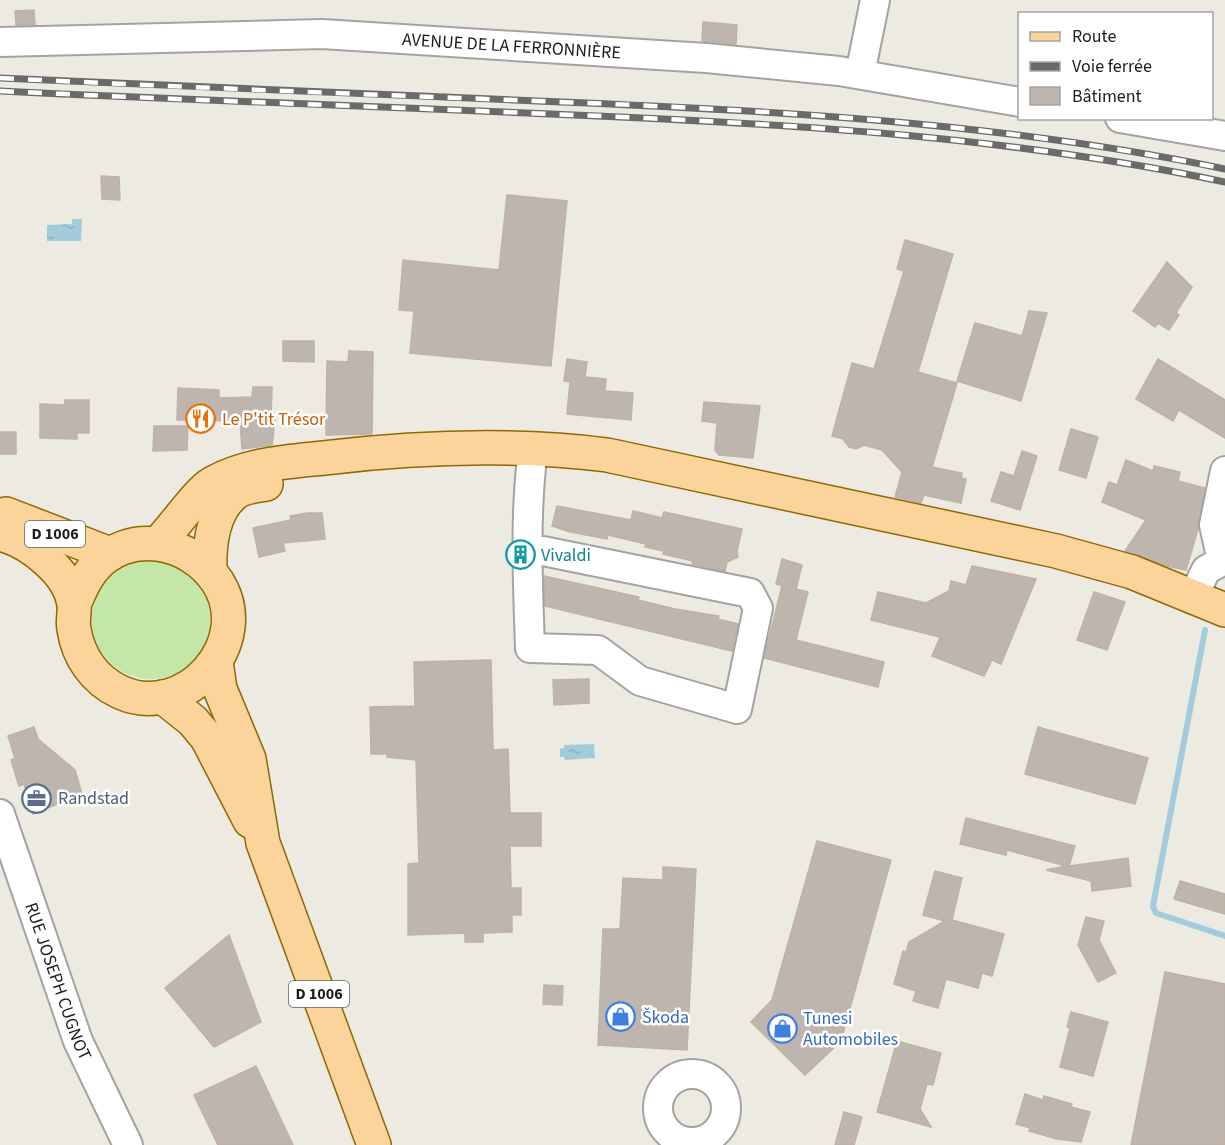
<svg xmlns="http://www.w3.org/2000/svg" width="1225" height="1145" font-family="'Source Sans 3',sans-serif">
<defs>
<pattern id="water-ripples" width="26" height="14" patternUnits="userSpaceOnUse" patternTransform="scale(1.5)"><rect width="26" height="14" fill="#a2ccdb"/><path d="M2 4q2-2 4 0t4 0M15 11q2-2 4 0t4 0" fill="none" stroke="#8bafbb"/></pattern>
</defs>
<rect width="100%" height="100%" fill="#edeae2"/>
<circle fill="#c4e7a8" cx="151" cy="620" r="59"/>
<g fill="url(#water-ripples)">
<path d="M72,219H82L81,241H47V225L72,224Z"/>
<path d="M594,744L595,758L565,760L564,757H560V749L564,748V745Z"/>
</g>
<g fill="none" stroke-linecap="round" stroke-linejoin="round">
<path stroke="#a2ccdb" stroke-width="6" d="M1205,630L1153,906L1156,913L1225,936"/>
</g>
<g fill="#beb6ae" stroke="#bfb1a4" stroke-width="1.5">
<path d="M34,10L35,25H16L15,11Z"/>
<path d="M703,22L737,25L736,44L702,41Z"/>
<path d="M101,176L119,177L120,200L102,199Z"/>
<path d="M507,195L567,201L551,366L410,353L414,311L399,310L403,260L499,270Z"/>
<path d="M905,240L953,254L918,372L957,383L932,467L962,473L961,478L966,479L961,503L924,495L921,503L895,497L902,472L882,450L864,445L856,449L849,447L843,439L832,436L852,363L874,369L904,271L897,269Z"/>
<path d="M1167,262L1192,287L1176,313L1179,315L1169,330L1158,323L1155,327L1133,311Z"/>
<path d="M1029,311L1047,313L1021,401L957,381L975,323L1022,336Z"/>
<path d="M283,341H314V362L283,361Z"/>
<path d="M349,351L373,352L372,434L326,435L327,361L348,362Z"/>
<path d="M567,359L587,362L585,377L606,379L605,391L633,393L631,420L567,414L570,382L564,381Z"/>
<path d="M1158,359L1225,400V438L1179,410L1173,421L1136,399Z"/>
<path d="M253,387H272L271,420H275L272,445L242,449L240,421L177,420L178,388L219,390V398L252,397Z"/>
<path d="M65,400H89V433H77V439L40,438V404L65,405Z"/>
<path d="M704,402L760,406L753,458L719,455L715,450L717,423L702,421Z"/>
<path d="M154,426H188L187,450L153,451Z"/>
<path d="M1071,429L1098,437L1086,478L1059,470Z"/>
<rect x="0" y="432" width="16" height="22"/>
<path d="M1022,451L1037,456L1020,510L991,501L1001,472L1014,476Z"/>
<path d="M1126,460L1153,471L1154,466L1180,472L1178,481L1205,488L1198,529L1186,570L1167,566L1125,551L1146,520L1102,502L1109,482L1117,485Z"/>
<path d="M557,506L631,520L633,511L662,518L664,512L742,529L737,551L738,557L727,562L725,571L692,564L693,561L663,554L664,551L645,547L646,544L608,535L607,539L570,532L552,526Z"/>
<path d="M307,513H322L325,539L283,543L285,551L259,557L253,528L291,520L290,516Z"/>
<path d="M782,559L802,565L796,589L808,592L796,640L884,662L878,687L764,658L782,586L776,584Z"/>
<path d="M972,566L1036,579L1001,664L992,660L984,676L932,656L940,637L871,620L878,592L926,603L949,591L951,581L966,585Z"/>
<path d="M544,576L639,597L638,600L675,609L719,616L718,619L738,624L732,651L545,606Z"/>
<path d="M1094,592L1125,602L1107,650L1077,640Z"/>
<path d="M491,660L493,750L508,749L510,813H541V846H510L511,888H521V915H512V932L483,933V942H465V933L408,935V864L419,863L416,760L387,757V754H371L370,707L415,706L414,662Z"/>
<path d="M589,679V703L554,705L553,680Z"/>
<path d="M34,727L38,739L75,770L82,794L33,814L24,784L19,786L11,760L15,758L8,736Z"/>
<path d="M1038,727L1148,758L1135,804L1025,774Z"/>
<path d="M966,818L1075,846L1069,866L1128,858L1131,886L1092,891L1091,881L1046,870L1066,866L1007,850L1006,855L960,844Z"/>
<path d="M817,841L891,860L841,1041L805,1075L751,1022L772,1000Z"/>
<path d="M663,867L696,869L687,1050L598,1045L603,929H620L623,878L663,880Z"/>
<path d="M935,871L962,878L952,920L1004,934L992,976L982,973L978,988L946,979L938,1008L913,1001L916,991L894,984L903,951L906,952L909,942L945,921L923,915Z"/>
<path d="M1180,881L1225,894V914L1174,899Z"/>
<path d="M1086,917L1104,921L1099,940L1116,973L1098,982L1078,945Z"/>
<path d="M229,935L261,1022L214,1047L165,988Z"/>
<path d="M1165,972L1225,984V1145H1131Z"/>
<path d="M544,985L563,986L562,1005L543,1004Z"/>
<path d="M1071,1012L1108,1022L1093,1076L1060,1067L1070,1028L1067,1027Z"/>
<path d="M897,1041L941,1053L933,1085L927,1084L920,1109L931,1127L877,1112Z"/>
<path d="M256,1066L293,1145H218L194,1095Z"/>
<path d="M1025,1094L1043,1100L1044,1096L1072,1104L1071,1107L1090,1112L1081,1142L1057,1139L1029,1131L1030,1128L1016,1124Z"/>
<path d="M844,1112L862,1117L854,1145H835Z"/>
</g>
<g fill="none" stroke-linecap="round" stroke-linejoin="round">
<defs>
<g id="minor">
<path id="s1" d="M0,42L322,34L706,58L839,71L1020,102"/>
<path d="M860,74L875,0"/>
<path d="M1120,118L1225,136"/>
<path d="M527,550L543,551L750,593L758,608L737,709L640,681L598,650L530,648C528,587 525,527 531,467"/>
<path d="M1222,561L1214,525L1225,471"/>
<path d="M1192,599L1206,570L1222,561"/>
<path id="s2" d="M0,814L78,1041L128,1145"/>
<circle cx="692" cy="1108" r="34"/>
</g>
<g id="major">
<path d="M6,514L110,554"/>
<path d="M0,534C29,541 71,573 74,606C75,614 72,621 74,629C78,656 94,680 120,692C185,722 257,642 217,581C190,540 127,528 93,569C84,580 79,592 74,605"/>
<path d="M158,543C174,528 196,493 213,483C248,464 286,462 324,458C418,447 512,443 607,455L1056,551L1132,572L1225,610"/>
<path d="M210,570C209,544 213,511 234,494C242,487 256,486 266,484"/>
<path d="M216,662L220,689L249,759L263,843L374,1145"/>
<path d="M163,697L193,721L207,738L250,821"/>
</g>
</defs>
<use href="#minor" stroke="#a3a3a3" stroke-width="32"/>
<use href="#major" stroke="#916803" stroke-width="36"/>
<use href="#minor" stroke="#fff" stroke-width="28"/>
<use href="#major" stroke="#fad49a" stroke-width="33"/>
<defs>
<g id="rail">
<path d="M0,78C179,87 358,94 537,101C768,110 998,122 1225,169"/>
<path d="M0,91C183,100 366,106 550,114C776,123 1002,135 1225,182"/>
</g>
</defs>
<use href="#rail" stroke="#6a6a6a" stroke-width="7"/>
<use href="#rail" stroke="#fff" stroke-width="4.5" stroke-dasharray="14" stroke-linecap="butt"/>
</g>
<defs>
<symbol id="restaurant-ring" viewBox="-11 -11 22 22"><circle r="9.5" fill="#fff" stroke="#e8710a" stroke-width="1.5"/><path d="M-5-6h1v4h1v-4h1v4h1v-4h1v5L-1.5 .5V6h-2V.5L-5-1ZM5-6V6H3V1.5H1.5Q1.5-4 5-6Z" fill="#e8710a"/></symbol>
<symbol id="building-ring" viewBox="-11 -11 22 22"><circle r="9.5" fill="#fff" stroke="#0f9aa8" stroke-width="1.5"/><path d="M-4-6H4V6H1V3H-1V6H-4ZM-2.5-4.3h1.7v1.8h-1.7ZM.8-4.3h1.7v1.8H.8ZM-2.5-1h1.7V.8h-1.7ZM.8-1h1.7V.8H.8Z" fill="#0f9aa8"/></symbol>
<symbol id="office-ring" viewBox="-11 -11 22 22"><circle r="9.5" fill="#fff" stroke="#5c6f8a" stroke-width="1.5"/><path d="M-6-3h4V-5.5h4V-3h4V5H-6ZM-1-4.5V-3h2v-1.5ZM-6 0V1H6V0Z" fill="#5c6f8a"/></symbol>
<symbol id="shop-ring" viewBox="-11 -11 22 22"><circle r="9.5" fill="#fff" stroke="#3f7fe0" stroke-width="1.5"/><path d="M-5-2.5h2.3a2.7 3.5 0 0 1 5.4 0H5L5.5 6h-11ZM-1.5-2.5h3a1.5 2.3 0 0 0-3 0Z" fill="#3f7fe0"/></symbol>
</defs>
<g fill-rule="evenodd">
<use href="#restaurant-ring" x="184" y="402" width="33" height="33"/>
<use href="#building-ring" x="504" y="538" width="33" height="33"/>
<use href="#office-ring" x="20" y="782" width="33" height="33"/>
<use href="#shop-ring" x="604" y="1000" width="33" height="33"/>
<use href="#shop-ring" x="766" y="1012" width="33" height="33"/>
</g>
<g text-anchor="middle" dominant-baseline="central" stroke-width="5" stroke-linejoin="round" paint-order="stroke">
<g fill="#fff" stroke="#606060" stroke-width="1.5">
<rect x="25" y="521" width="60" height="26" rx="4.5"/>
<rect x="289" y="981" width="60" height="26" rx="4.5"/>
</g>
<g font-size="16" font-weight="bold" fill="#1c1c1c">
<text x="55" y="534">D 1006</text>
<text x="319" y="994">D 1006</text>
</g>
<g font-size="18" fill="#1c1c1c" stroke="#fff">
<text stroke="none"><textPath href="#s1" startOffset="512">AVENUE DE LA FERRONNIÈRE</textPath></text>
<text stroke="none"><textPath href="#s2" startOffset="177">RUE JOSEPH CUGNOT</textPath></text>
</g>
<g font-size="18" fill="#c56008" stroke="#fff" text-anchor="start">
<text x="222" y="419">Le P'tit Trésor</text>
</g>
<g font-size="18" fill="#0d838f" stroke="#fff" text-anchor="start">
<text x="541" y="555">Vivaldi</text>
</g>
<g font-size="18" fill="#4e5e75" stroke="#fff" text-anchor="start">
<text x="58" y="798">Randstad</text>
</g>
<g font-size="18" fill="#366cbe" stroke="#fff" text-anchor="start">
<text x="642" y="1017">Škoda</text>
<text x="803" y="1018">Tunesi<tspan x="803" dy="21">Automobiles</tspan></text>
</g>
</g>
<rect x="1018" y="12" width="195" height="108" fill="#ffffff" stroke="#a4a4a4" stroke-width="1.5"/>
<rect x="1030" y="32" width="30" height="9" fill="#fad49a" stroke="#a4a4a4" stroke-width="1.5"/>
<text x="1072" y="42" font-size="18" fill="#1c1c1c">Route</text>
<rect x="1030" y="62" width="30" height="9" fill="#6a6a6a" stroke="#a4a4a4" stroke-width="1.5"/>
<text x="1072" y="72" font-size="18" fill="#1c1c1c">Voie ferrée</text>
<rect x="1030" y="87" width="30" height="18" fill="#beb6ae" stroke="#a4a4a4" stroke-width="1.5"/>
<text x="1072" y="102" font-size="18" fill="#1c1c1c">Bâtiment</text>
</svg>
